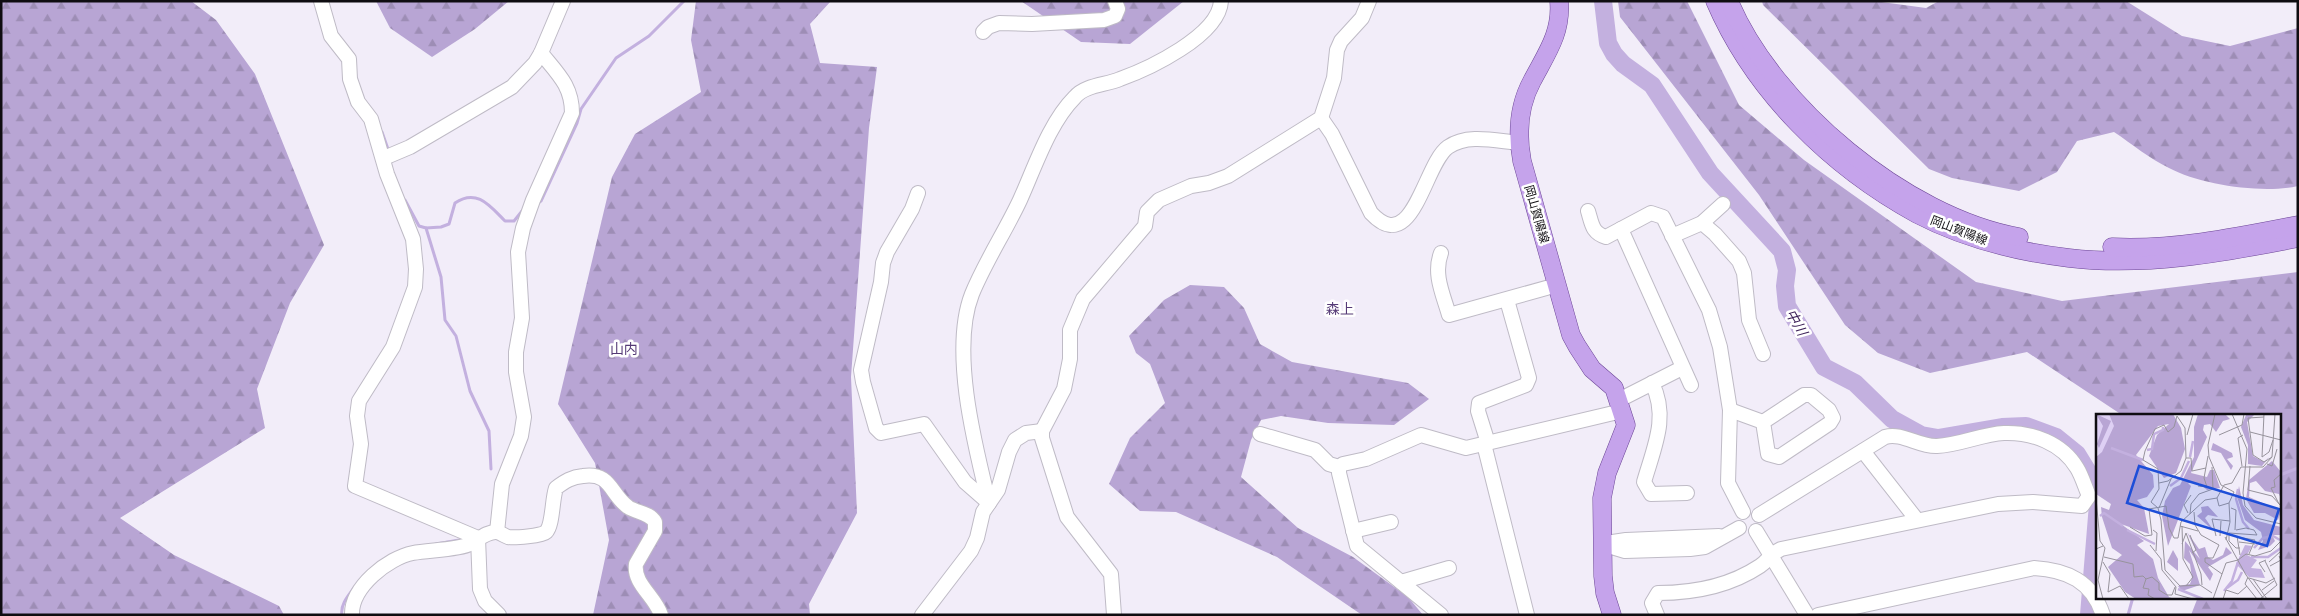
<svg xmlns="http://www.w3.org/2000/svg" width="2299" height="616" font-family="'Open Sans','Noto Sans JP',sans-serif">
<defs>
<pattern id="forest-firs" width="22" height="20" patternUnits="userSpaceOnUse" patternTransform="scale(1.25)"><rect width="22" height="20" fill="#b8a5d4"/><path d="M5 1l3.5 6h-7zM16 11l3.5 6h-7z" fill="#9d8db5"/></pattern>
</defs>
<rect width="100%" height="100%" fill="#f2edf9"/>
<g fill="url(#forest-firs)">
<path d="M1,1H191L216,20L255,74L324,245L290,303L257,389L265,428L120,518L174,555L279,606L284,615H1Z"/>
<path d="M376,1H509L475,29L432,57L390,28Z"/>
<path d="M696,1H831L810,24L820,63L877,67L869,128L851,377L857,513L809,604L810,615H593L609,540L595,463L558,404L612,177L635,134L701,92L691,40Z"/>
<path d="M1021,1H1184L1130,44L1081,42Z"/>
<path d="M1618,1H1687L1739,105L1804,160L1976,282L2062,301L2298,272V615H2191L2198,597H2280V415H2122L2027,352L1930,373L1878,353L1845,325L1759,195L1620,17Z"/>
<path d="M1762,1H1874L1926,8L1939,1H2126L2182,36L2230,46L2298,28V186C2263,194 2201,185 2169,168C2150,159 2132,144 2114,132L2077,141L2057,172L2019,191L1952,178L1929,169L1763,5Z"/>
<path d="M1190,285L1224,287L1244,308L1260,344L1292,362L1408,383L1429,399L1394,425L1328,423L1281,416L1261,420L1251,440L1241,477L1298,528L1353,557L1408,597L1423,615H1362L1277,557L1176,512L1140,511L1109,484L1130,438L1165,403L1150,364L1136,353L1129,336L1164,300Z"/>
</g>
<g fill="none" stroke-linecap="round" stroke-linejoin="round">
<g stroke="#c3b0df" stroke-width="3">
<path d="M382,132L389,152"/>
<path d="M405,200L419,226L426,228L441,277L445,320L456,336L470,391L489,431L491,469"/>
<path d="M538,203L541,201L577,123L581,109L616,58L649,36L684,1"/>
<path d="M426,228L441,227L449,224L455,203C477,188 490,206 505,221H514L522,211"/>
<path d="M2280,475L2298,468"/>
<path d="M436,544L465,539"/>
<path d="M342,615C340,605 348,596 354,588"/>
<path d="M2128,615L2133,597"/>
</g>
<g stroke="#c3b0df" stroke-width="18">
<path d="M1603,1L1608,43L1614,54L1623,64L1652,85L1710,173L1782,251L1787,270L1785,286L1787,306L1824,367L1855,383L1892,419L1921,435L1938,438L2002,427L2026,426L2056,437L2077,454L2088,472L2098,502"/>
<path d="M2089,615L2098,504"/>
</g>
<defs>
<g id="minor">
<path d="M321,1L331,36L349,59L350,79L358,102L371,119L387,174L413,239L416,269L415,287L393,347L359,401L357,416L361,444L355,486L478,538"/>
<path d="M983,32L988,27L999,23L1032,24L1104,20L1115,16L1118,9L1115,1"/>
<path d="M1321,118L1332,134L1371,213C1413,258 1424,164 1448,147C1468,133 1496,141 1519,143"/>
<path d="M384,158L410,147L512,87L535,63L541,53L563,1"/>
<path d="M918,193L912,209L887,252L883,263L881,282L861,370L863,382L876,428L881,433L924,424L965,482L989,503"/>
<path d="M1588,211C1592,224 1592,233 1606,237L1651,213L1663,217L1709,310L1720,347L1730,410L1728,483L1743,512"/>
<path d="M1702,223L1715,234L1739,261L1744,273L1749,320L1763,354"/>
<path d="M1621,229L1691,385"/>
<path d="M1672,236L1702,223L1723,204"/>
<path d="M1441,253C1433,274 1443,294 1449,315L1557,285"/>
<path d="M1652,383C1669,417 1654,447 1644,482L1651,494L1687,493"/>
<path d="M1619,400L1682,368"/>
<path d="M1730,410L1763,422L1804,395H1811L1829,410L1833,418L1830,423L1779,457L1768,454L1763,422"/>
<path d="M1260,434L1315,450L1329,464L1339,467"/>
<path d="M1488,443L1478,411L1479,403L1526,385L1529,378L1507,300"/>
<path d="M1484,444L1527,615"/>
<path d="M1863,451L1917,520"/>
<path d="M989,503C975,446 950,350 972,294C985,262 1005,232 1020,200C1035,167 1049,123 1075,97C1085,85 1106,85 1120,79C1148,69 1219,36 1221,1"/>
<path d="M1353,531L1391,522"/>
<path d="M1756,531L1807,615"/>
<path d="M497,532L502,484L521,436L524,417L516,372V352L522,318L518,252L523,228L533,200L572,113C572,86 558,74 541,53"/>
<path d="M478,538L480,589L485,601L499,615"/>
<path d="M1606,543L1626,540L1719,536"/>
<path d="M1602,544L1625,551L1690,549L1705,547L1739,528"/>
<path d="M1401,582L1449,568"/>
<path d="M352,615C351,587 388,558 413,553C428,550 458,550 470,544C478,540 487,531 497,532C501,533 505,536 508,537C514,538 542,536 546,532C553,525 552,499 556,488C565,481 572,477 583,476C611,472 610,494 628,507C637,513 649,512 655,522V531L636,564C633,584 655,596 661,615"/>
<path d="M922,615L971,551L977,538L983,512L998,490L1009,452L1015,440L1026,433L1042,431"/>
<path d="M1114,615L1111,574L1067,517L1042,438V431L1064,389L1070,359V330L1083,299L1145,226L1147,212L1159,200L1191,186L1209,183L1228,176L1321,118L1334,78L1337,50L1341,41L1362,18L1369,1"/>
<path d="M1441,615L1357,546L1339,473V467L1343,464L1366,459L1421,435L1466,448L1622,411"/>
<path d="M1657,615L1652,603L1658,593C1695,593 1730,586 1760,566C1769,560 1769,555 1781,549L1998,504L2033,502L2082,506L2089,496C2085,487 2082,476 2077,468C2062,443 2032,432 2004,433C1982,434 1960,445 1937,446C1919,447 1902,432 1885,437L1759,515"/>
<path d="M1818,615L2034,568C2067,570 2092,581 2103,615"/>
</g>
<g id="major">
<path d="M1559,1C1562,33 1546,54 1532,81C1519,105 1517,134 1522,161L1571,335L1577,346L1592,369L1614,388L1626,425L1607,473L1602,498L1603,576L1605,593L1612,615"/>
<path d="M1715,1C1754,92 1831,167 1917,214C1963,238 2018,252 2069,258C2145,267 2223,253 2298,238"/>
<path d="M1729,1C1773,106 1906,217 2019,237"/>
<path d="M2112,247C2174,250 2237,237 2298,225"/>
</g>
</defs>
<use href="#minor" stroke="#bfbbc6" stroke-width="16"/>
<use href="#major" stroke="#6c4696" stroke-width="19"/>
<use href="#minor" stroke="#fff" stroke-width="14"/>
<use href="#major" stroke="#c5a3eb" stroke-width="18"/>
</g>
<g text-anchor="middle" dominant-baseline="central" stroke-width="5" stroke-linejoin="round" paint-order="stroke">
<g font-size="12" fill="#0f0d11" stroke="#fff">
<text transform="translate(1537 214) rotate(74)">岡山賀陽線</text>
<text transform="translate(1959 230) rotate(21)">岡山賀陽線</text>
</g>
<g font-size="14" fill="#553a76" stroke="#fff">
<text x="1340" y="308">森上</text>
<text x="624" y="348">山内</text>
</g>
<g font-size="14" font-style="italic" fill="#391e56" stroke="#fff">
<text transform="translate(1797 322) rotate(60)">中川</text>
</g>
</g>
<g transform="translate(2096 414)">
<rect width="185" height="185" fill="#f2edf9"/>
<path d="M0,0H24L26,4L2,46Z" fill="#ded0f4"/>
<path d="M0,0L15,7L3,34L1,30L7,12ZM13,0H77L85,14L89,35L80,59L68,64L53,42L61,21L73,10L62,12L40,41L57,61L58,73L51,83L41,86L48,94L53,120L25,110L48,127L41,131L57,145L62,164L73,183L78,185H40L29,178L12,153L26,141L16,134L6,103L5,93L13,96L15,90L0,80V43L6,38L18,12ZM102,0H129L134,5L127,7L120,18L114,10L108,11L107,16L111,23L95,59L111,63L114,56H118L124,74L111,76L103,69H92L95,72L72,132L66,102L69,87L77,74L84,71L98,43V13ZM150,1H158L151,8L157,42L168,48L173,43L166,52L152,50V31L145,13ZM117,29L136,39L137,43L131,45L137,52L135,56L125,39L115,36ZM176,47L185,58V85L183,80L169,77L160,67L154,69L153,83L185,97L182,106L169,99H158L150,85L153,66ZM143,72L147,91L158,106L185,113V121H176L179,127L174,132L162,136L167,127L165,118L149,106L141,83ZM112,92L122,103L112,101L109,104L118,117L101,102L106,98L105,93ZM91,118L103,135L109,133L112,143L117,146L127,141L130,133L136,139L112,153L117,160L114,167L93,136L104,171L86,177L82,172L94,170L96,164L94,150L88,144L89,127L104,145ZM77,136L82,145V157L71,148Z" fill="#b8a5d4"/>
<path d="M149,131L156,132L151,141L161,146L155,154L165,155L169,164L153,163L140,150Z" fill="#c3b0df"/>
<path fill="none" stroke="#c3b0df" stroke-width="2.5" d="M15,34L47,46M51,36L56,35L58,20L67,16V13M94,43L97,27M74,72L85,64L93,47M142,75L140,85L147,108L153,115M4,102L8,99L27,112M31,116L59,130M158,134L167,124L177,122L184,126M155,143H172L185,134M131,174L142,166L146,158M82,175L107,185M128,177L136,167L142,148"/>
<path fill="none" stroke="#97939c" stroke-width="1" d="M119,0L112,31L113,43L125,71L138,78L133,89L134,108L130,126M136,0L151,35L147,79L149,92L160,104L185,110M168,0L166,43L173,38L177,26M81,2L78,13L72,18L68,11L59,15L49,37L47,46L62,55L63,75L55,88L62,94L65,106L69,156L84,172L104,171L116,179M168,3L152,4L157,41L168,48L176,43M154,18L185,26M91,21L97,0M123,21L146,11L148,0M90,44H95L96,57L110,54M171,50L176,52L181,35M146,52L142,24L147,21M154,52L152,76L176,82L185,92M63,69L72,67L85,57L90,44L89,14L81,2M102,72L111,73L108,64L112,42M0,84L4,127L9,134L2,166L7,185M121,84L123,92L133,89M183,90L175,74L179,73L178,66L185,60M63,94L75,65M135,94L140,96L139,116M98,98L99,111L105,121L123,131L117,144H109V148L126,160M92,99L88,91L95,81M94,100L95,90L103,80L117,75L116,53M84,112L102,117M86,112L87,145L97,163L90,172M34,113L49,122L56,121L53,95L70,92L73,114L78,124H82L85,108L109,86L121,84L128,71L136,69L145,53H167L176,43L179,0M57,116L61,119L60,137M140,116L150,114L158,116L161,121M94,121L100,136L96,139M120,122L116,105L134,107M124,122L125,107M141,122L144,141M129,123L150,161L168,185M141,123L159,126L153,140M143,128L159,130M86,130L90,119L105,160L106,171M54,131L65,145L66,156L80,173L79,180L97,185M144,134H140L133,127V119L161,121M8,143L37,150L38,163L47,162L50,165M142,146L150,140L159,142L175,137L185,127M7,148L14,160L12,178L24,172L33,185M173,148L185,137M0,151V135L7,132M174,152L185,146L183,142M169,158L163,149L170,146M152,163L149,170L161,185M153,164L170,169L179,164M157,165L171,185M166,176L178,167M59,185L52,181L53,175L47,174L50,165L56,163L63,169V176L71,181H76L79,173M117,185L130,149L142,146M127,185L130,176L142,180L151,172M164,185L181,171L169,147"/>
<path fill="#1d4ed8" fill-opacity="0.15" stroke="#1d4ed8" stroke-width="2.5" d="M43,52L183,95L171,132L31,89Z"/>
<rect width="185" height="185" fill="none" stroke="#0f0d11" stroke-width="2.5"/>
</g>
<rect width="2299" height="616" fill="none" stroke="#0f0d11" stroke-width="5"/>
</svg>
